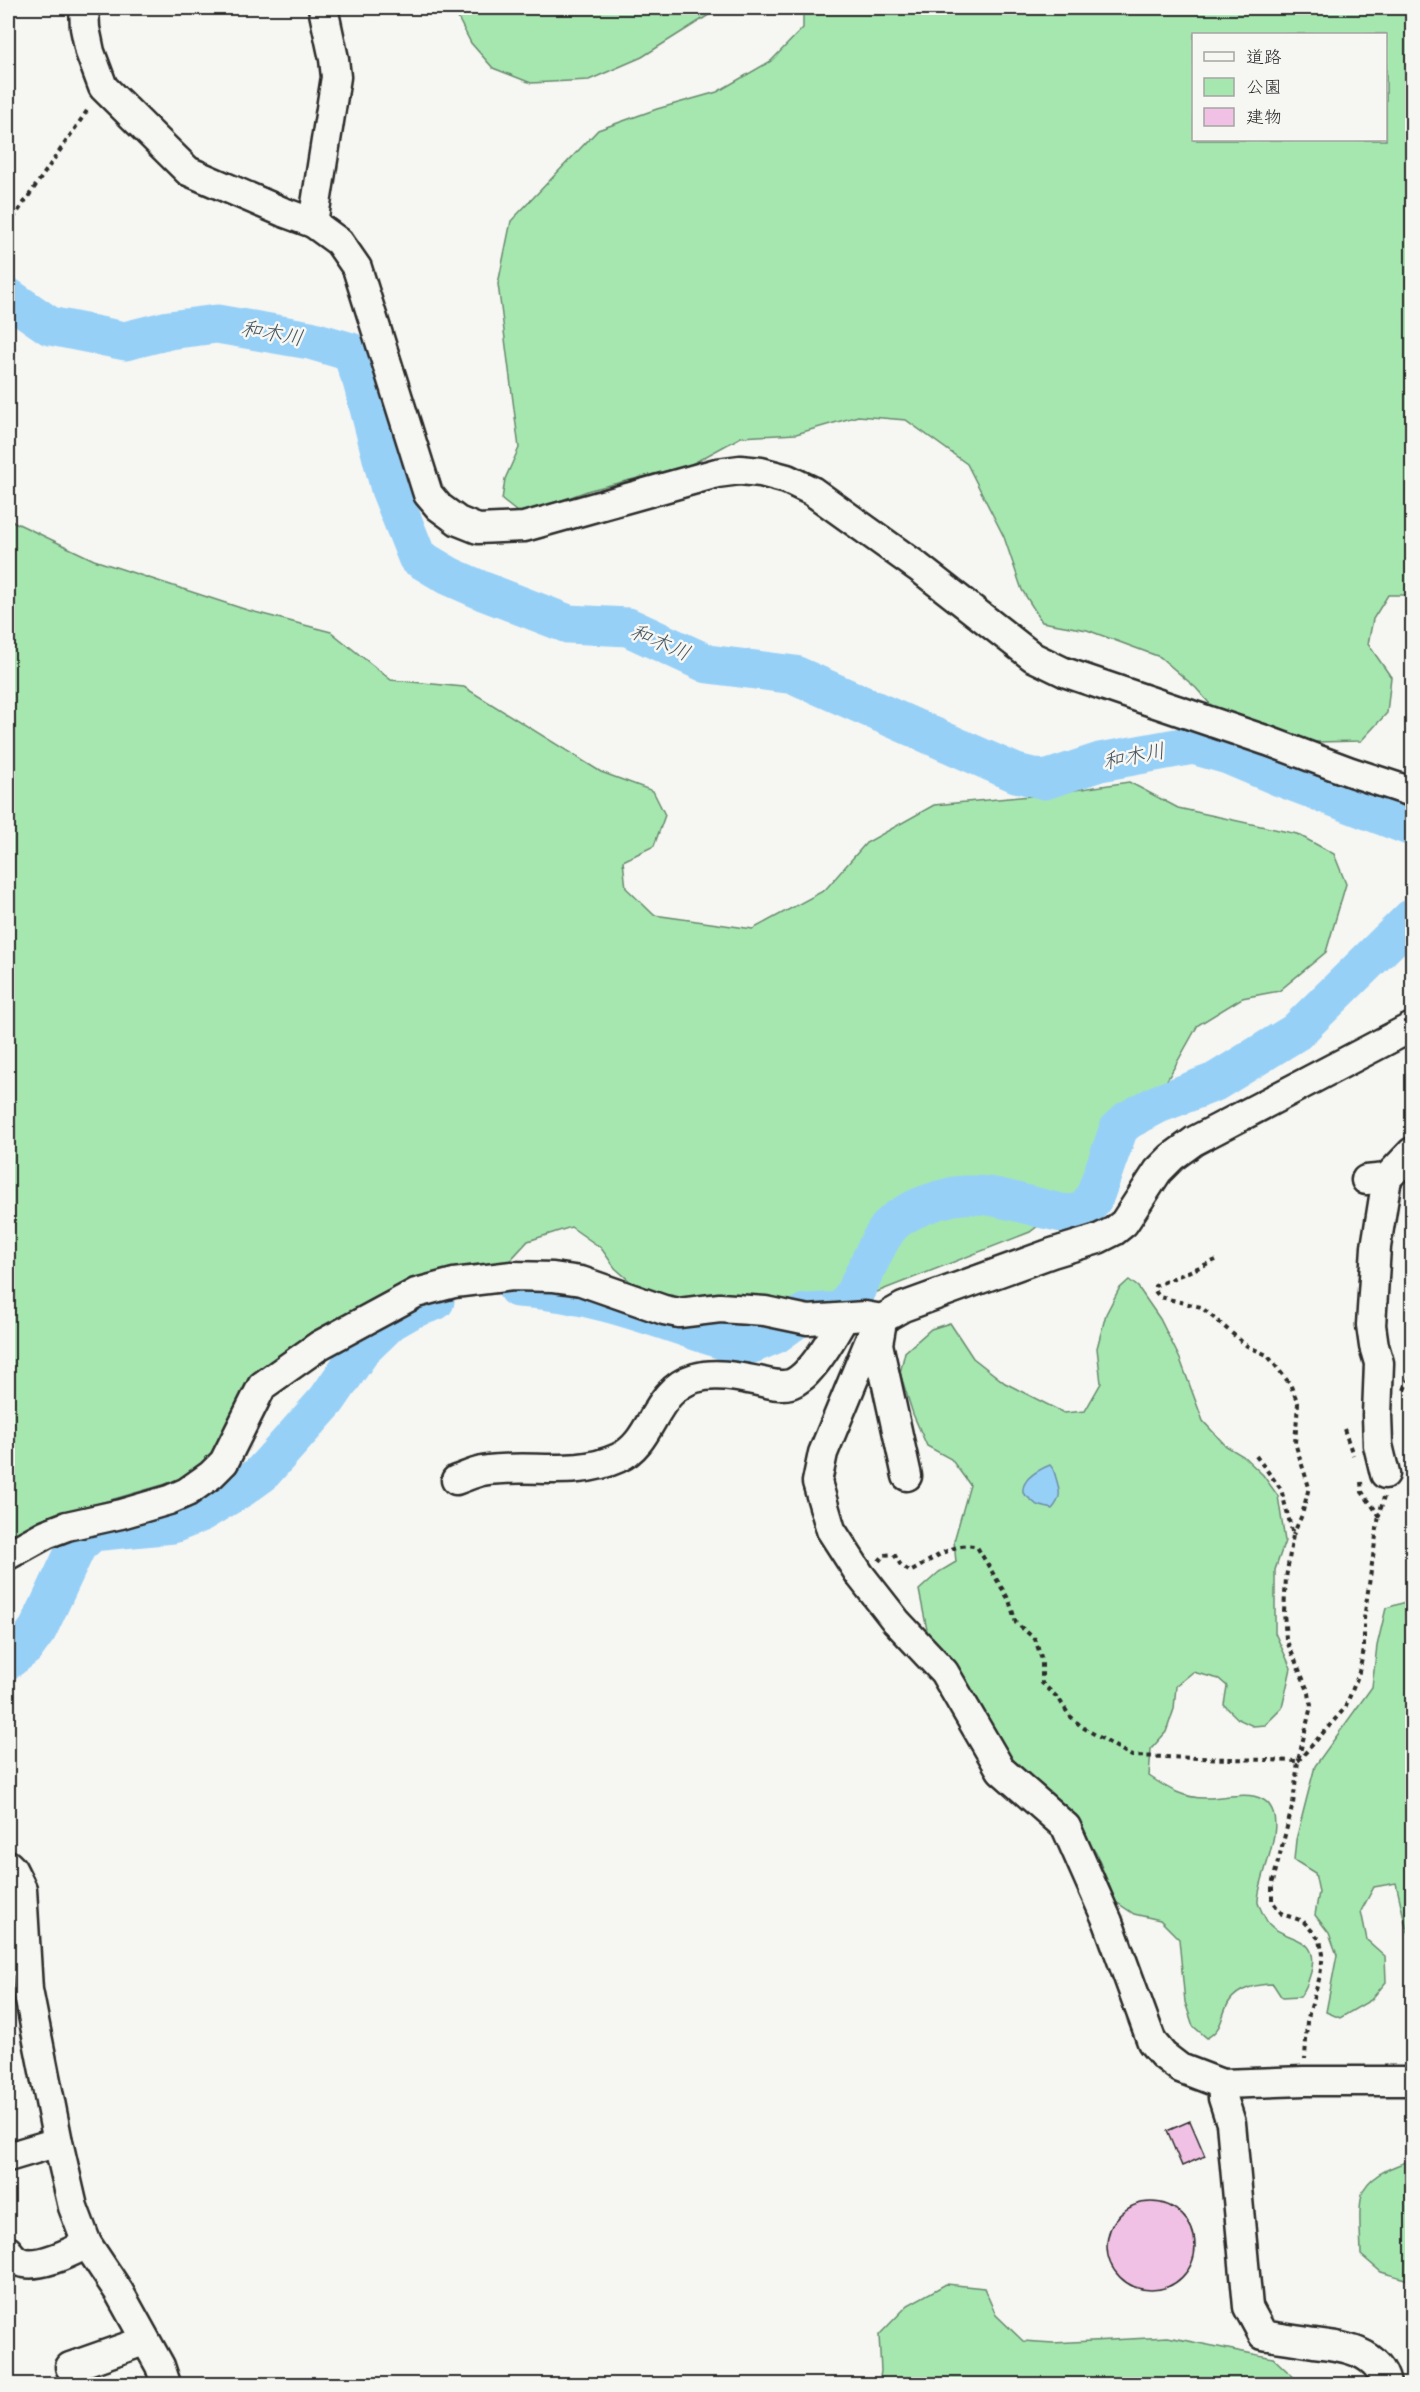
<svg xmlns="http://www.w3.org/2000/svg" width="1420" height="2392" font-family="Mynerve,'Klee One',sans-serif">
<rect width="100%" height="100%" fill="#f6f6f2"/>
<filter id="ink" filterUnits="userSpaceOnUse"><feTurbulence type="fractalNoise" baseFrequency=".0167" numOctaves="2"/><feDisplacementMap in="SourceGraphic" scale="12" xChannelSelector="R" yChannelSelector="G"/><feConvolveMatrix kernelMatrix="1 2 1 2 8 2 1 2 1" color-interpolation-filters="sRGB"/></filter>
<g filter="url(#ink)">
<g fill="#a6e7b0" stroke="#68896e" stroke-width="1.5" fill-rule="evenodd">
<path d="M453,8H720L642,57L589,80L531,83L493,68L471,43Z"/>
<path d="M803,8H1412V595H1388L1373,619L1368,644L1391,677L1387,713L1361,741L1316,742L1266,732L1216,711L1196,688L1160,657L1087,630L1042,622L1022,590L1004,537L967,464L906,420L858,416L796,434L741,437L690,465L590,490L521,515L502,500L505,479L519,448L498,284L511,221L598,130L657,109L717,92L771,61L803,28ZM1194,34H1386V140H1194Z"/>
<path d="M8,519L94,560L247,610L331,632L391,680L464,687L601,772L653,791L665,815L654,846L623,861L626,888L654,915L753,929L825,890L866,843L934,805L1041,795L1129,782L1178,808L1297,834L1334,854L1346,884L1326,952L1279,991L1242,998L1198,1025L1162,1089L1082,1192L1030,1232L877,1292L795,1300L725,1298L675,1303L640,1290L615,1268L601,1248L571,1227L528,1241L503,1268L335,1324L212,1459L180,1480L62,1514L8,1542Z"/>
<path d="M1129,1280L1138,1287L1160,1319L1180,1359L1203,1421L1226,1446L1243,1456L1263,1475L1278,1496L1285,1541L1275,1570V1633L1291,1668L1282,1708L1265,1725L1253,1726L1238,1719L1224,1705L1227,1686L1219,1679L1193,1672L1176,1686L1174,1709L1166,1732L1151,1749L1149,1776C1168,1789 1185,1799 1208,1798C1223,1798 1248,1791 1262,1799C1294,1816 1256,1879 1258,1903C1259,1906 1261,1909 1262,1912C1264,1915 1266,1921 1269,1924C1285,1942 1321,1934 1311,1972C1308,1982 1306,1989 1300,1997L1282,1998L1273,1984C1258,1984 1238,1988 1229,2002C1220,2017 1224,2028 1207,2038L1193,2026L1185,2002L1179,1939L1160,1920L1134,1914L1116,1902L1096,1853L1082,1832L1014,1769L928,1635L919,1590L939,1572L956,1562L954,1541L970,1485L951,1459L927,1446L913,1414L900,1373L905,1352L931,1329L950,1323L973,1358L1005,1383L1064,1413L1085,1411L1101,1383L1097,1348L1106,1314L1119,1289Z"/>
<path d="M1412,1600V1939L1406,1927L1396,1883L1374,1887L1361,1911L1367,1940L1385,1956L1386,1982L1371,2000L1340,2018L1326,2012L1337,1955L1329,1933L1315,1915L1319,1892L1315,1873L1294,1860L1296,1840L1315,1766L1372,1687L1377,1646L1386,1608Z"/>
<path d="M1412,2160V2281L1381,2272L1361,2255C1361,2239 1357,2202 1364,2189C1373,2173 1397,2165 1412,2160Z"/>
<path d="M946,2284L984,2288L996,2315L1023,2341L1053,2343L1168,2337L1273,2358L1301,2384H879L881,2371L879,2335L908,2305Z"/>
</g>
<path fill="#97d0f7" stroke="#6c8ea5" stroke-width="1.5" d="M1050,1465C1055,1470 1054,1472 1056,1478C1060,1491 1062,1498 1052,1509L1037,1505L1023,1493C1021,1479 1038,1470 1050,1465Z"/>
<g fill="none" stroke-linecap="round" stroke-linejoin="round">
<g stroke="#97d0f7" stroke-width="39">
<path d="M8,297L50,326L125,341L169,330L217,324L310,340L351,352L362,381L390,489L417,557L449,576L483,591L568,624L628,627L708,664L795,675L1016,773L1045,780L1100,762L1193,745L1228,755L1280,777L1412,827"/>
<path d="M517,1288C592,1291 664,1321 735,1344H752L776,1334L805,1313L842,1311C863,1288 874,1239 895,1221C910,1209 935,1200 954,1196C984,1191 1015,1202 1044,1209C1053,1211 1066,1215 1075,1213C1085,1211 1091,1203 1095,1195L1119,1128L1128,1120L1158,1104L1215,1082L1296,1032L1412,918"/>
<path d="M8,1660L25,1647L38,1629L77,1546L92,1532L173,1524L198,1514L243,1487L261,1474L327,1400L362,1349L391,1321L412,1309L435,1301"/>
</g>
</g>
<g fill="#f0c1e4" stroke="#2b2b2b" stroke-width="1.5">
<path d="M1190,2121L1205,2156L1182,2166L1167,2131Z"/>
<circle cx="1151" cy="2246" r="44"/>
</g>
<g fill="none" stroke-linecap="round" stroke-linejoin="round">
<defs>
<g id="minor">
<path d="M84,8L85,28L90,52L103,87L188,171L283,212L313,223L339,242L357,268L428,494L439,507L458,521L478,529L524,527L717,473L740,470L761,472L787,479L812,491L918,567L1033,657L1064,672L1268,741L1351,772L1412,792"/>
<path d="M313,223L336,77L334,59L323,8"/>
<path d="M1412,1027L1194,1141L1172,1157L1158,1171L1124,1223L1114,1231L1098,1239L1052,1253L903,1307L882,1319L872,1335L823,1453L817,1482L831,1530L860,1575L896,1621L944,1672L1001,1770L1066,1827L1108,1922L1152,2042L1163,2055L1180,2068L1222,2084L1304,2081H1412"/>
<path d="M1366,1180L1387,1178L1412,1152"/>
<path d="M881,1327L878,1344L907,1476"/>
<path d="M1385,1474L1378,1445L1377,1415L1379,1363L1374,1346L1371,1325L1376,1247L1387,1178"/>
<path d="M456,1480C465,1477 473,1473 482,1471C528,1463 574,1478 618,1458C654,1442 652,1391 695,1378C715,1372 738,1377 758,1381C768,1383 780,1387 790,1384C795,1383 805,1375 808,1371C823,1356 833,1335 844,1318"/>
<path d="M8,1555L46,1534L67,1526L121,1514L169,1500L187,1492L211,1475L224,1462L262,1386L320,1345L416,1293L454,1283L512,1276L553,1277L581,1281L664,1310L679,1313L720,1308L765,1311L808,1320L865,1316L882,1319"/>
<path d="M8,1865L12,1869L22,1889L28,1990L58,2142L73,2207L87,2244L119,2292L160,2366L166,2384"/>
<path d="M1222,2084L1223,2098L1231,2123L1248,2307L1263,2335C1280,2338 1297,2340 1314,2343C1343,2346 1379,2351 1386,2384"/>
<path d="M8,2157L58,2142"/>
<path d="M8,2251C10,2254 15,2259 18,2261C37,2270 71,2252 87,2244"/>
<path d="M70,2367L144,2341"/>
</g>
</defs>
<use href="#minor" stroke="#2b2b2b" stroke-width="33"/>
<g stroke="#2b2b2b" stroke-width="4" stroke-dasharray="4.5 4.5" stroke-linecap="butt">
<path d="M8,226L89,108"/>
<path d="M1216,1260L1155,1286L1154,1290L1160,1297L1201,1307L1247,1346L1267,1355L1290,1384L1298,1403L1295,1443L1309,1487L1302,1515L1293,1535"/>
<path d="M1404,1390L1412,1372"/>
<path d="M1344,1429L1353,1455"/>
<path d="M1256,1456L1281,1489L1293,1535L1286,1578L1284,1612L1286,1639L1309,1693L1311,1706L1298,1761"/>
<path d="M1361,1482L1362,1492L1379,1515L1384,1497"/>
<path d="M879,1561L884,1555L894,1554L900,1564L910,1572C928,1563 956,1539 977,1547L1009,1600L1016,1623L1035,1639L1042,1660V1683L1059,1699L1069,1715L1082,1727L1132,1756L1298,1761L1293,1804L1272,1885V1901L1282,1914L1303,1921L1320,1940L1323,1954L1320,1976L1307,2021L1305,2059"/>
<path d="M1298,1761L1345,1708L1358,1676L1364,1650V1619L1379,1515"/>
</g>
<use href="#minor" stroke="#f6f6f2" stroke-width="28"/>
</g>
</g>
<g text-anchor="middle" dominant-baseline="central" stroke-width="5" stroke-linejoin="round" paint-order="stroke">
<g font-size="21" font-style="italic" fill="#46545e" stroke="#f6f6f2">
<text transform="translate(272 334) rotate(10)">和木川</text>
<text transform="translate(660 643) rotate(23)">和木川</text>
<text transform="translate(1134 757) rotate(-11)">和木川</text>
</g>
</g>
<rect width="1420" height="2392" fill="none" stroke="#f6f6f2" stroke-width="30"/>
<rect x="15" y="15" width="1390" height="2362" fill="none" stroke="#2b2b2b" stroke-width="2" filter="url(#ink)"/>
<rect x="1192" y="33" width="195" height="108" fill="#f6f6f2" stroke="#a5a5a2" stroke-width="1.5"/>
<rect x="1204" y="52" width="30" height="9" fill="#f6f6f2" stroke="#a5a5a2" stroke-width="1.5"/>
<text x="1246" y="63" font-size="18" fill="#2b2b2b">道路</text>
<rect x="1204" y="78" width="30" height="18" fill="#a6e7b0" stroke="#a5a5a2" stroke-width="1.5"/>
<text x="1246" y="93" font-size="18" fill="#2b2b2b">公園</text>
<rect x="1204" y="108" width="30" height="18" fill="#f0c1e4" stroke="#a5a5a2" stroke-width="1.5"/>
<text x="1246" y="123" font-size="18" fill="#2b2b2b">建物</text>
</svg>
